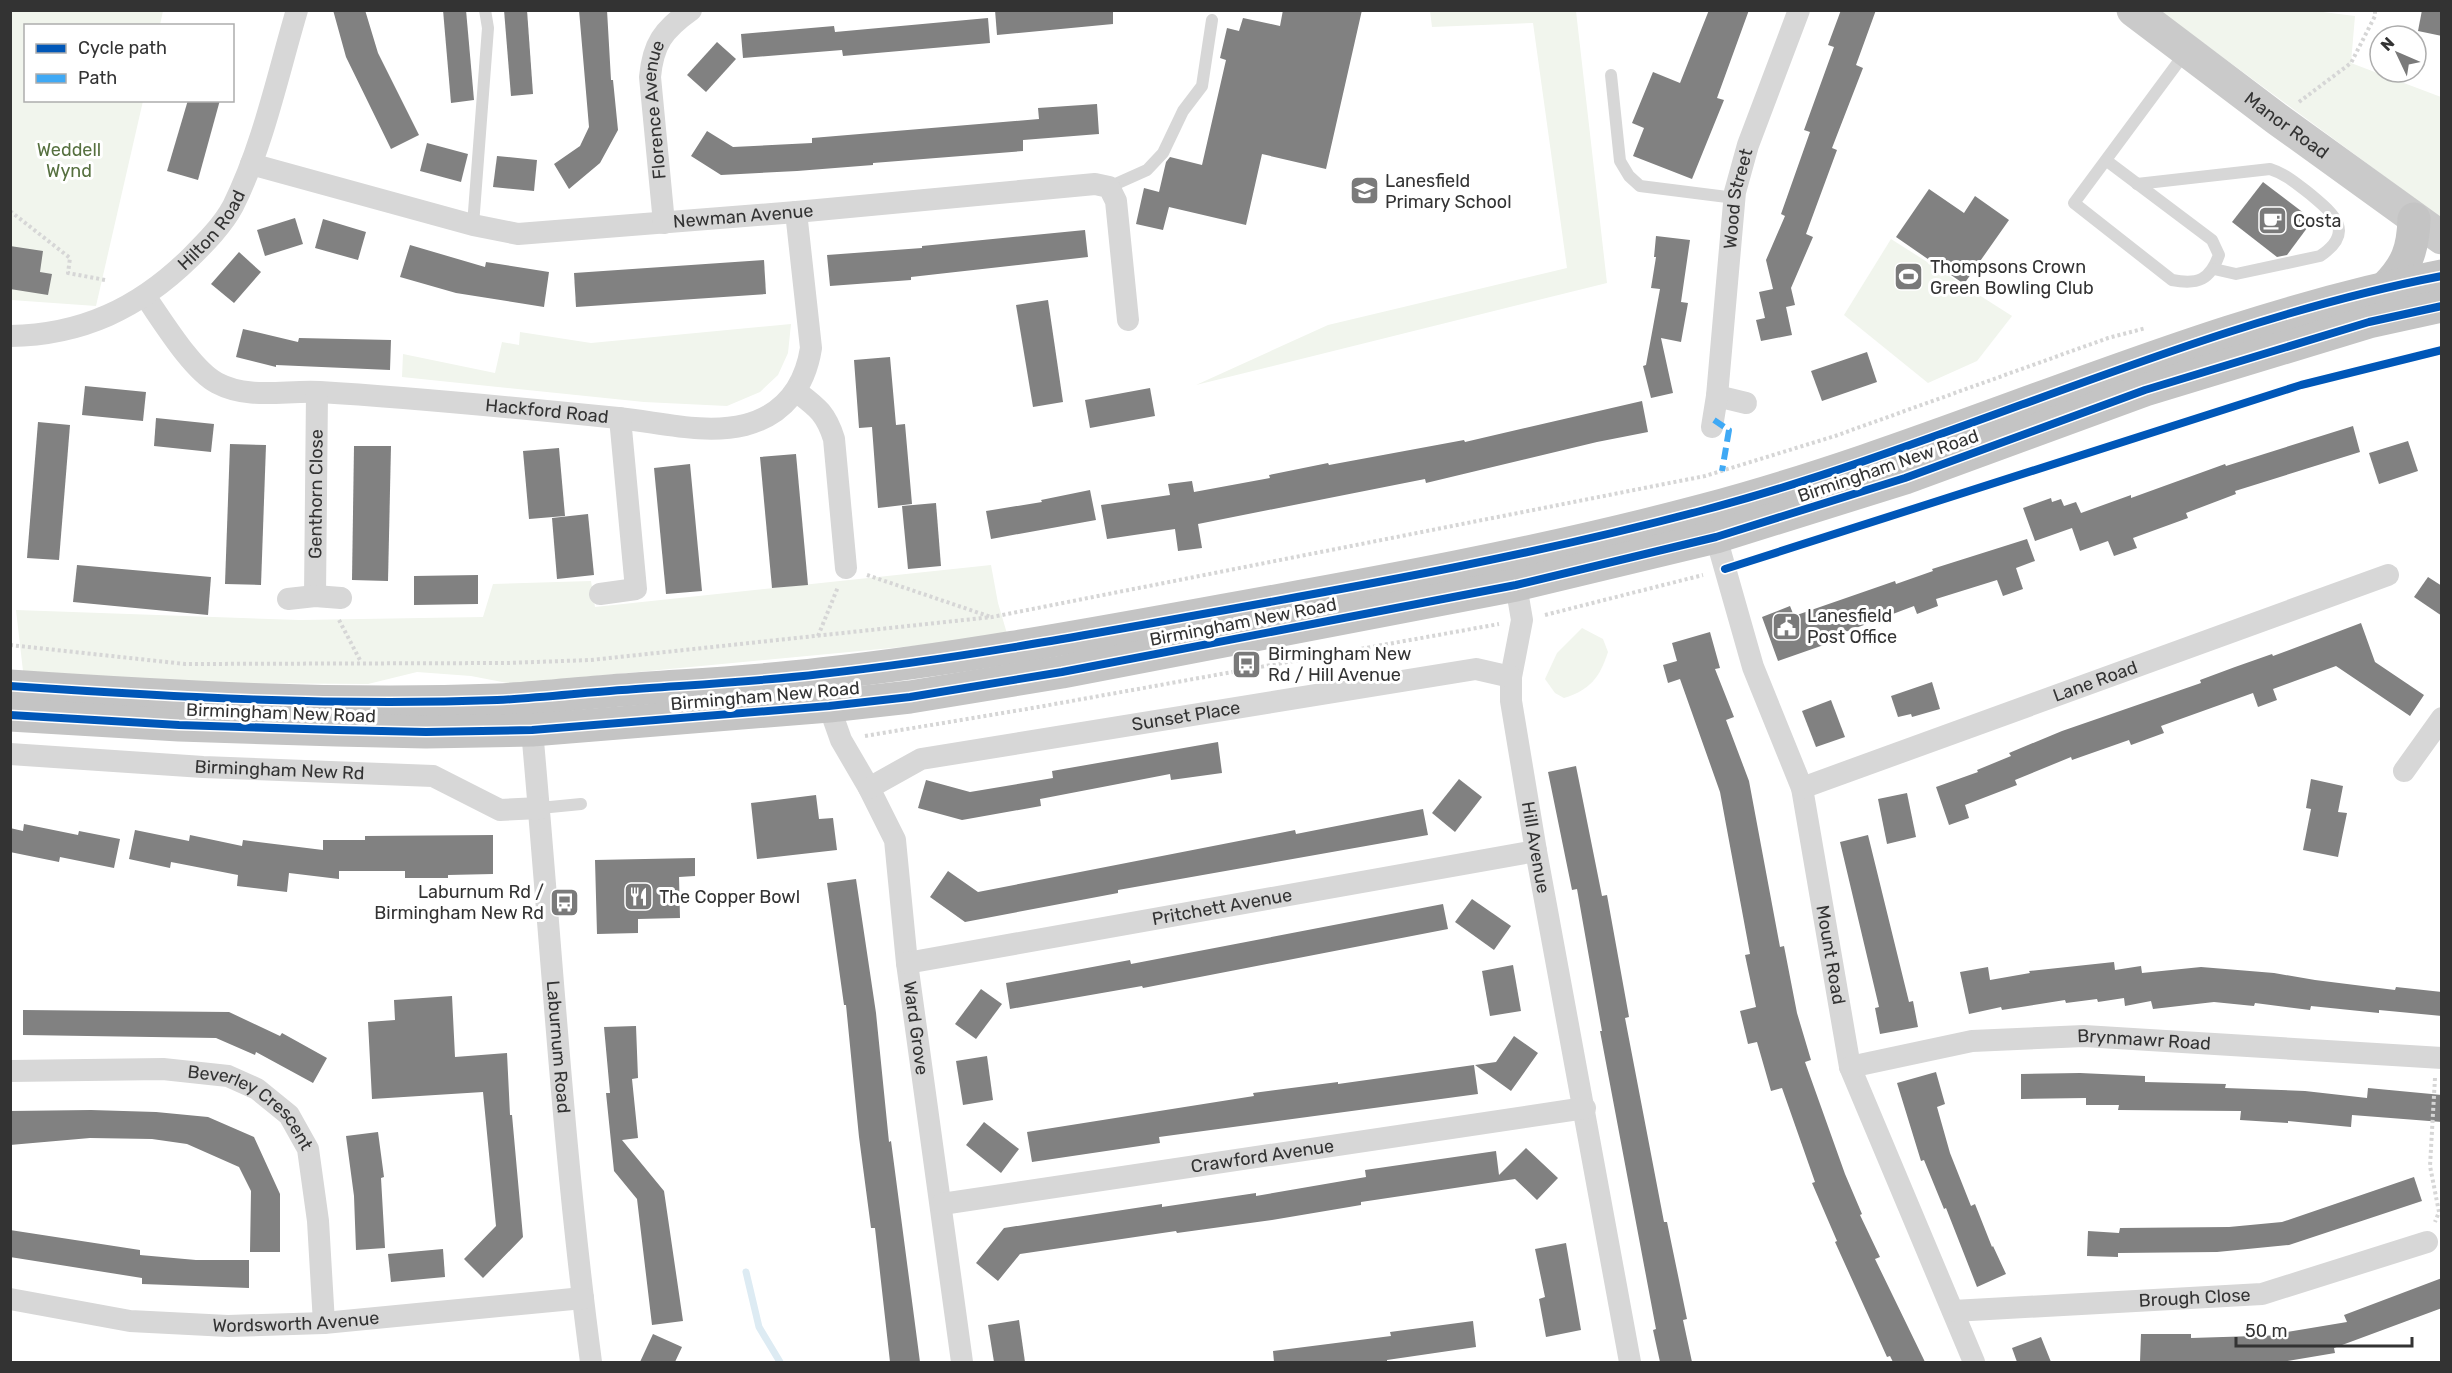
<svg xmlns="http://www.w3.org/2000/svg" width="2452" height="1373" font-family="Rubik,sans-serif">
<rect width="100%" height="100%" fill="#fff"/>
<g fill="#f1f5ed">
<path d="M2307,10L2355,16L2351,63L2441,97V218L2160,11Z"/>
<path d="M10,11H163L160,25L26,26V100L143,101L96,306L11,300Z"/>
<path d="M1430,11H1576L1607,283L1196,385L1328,325L1567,268L1533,23L1432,27Z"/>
<path d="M1891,239L2012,316L1977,361L1928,383L1844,315Z"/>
<path d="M791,324L788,353L778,375L760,392L727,406L644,402L402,377L403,354L495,373L502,342L519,345L520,332L591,343Z"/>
<path d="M991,565L998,603L1008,637L512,684L471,676L417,672L368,684L213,683L23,671L16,610L300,620L483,617L493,584L591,581L595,607Z"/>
<path d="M1582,628L1603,639L1608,652C1600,677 1590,690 1564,698L1555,693L1545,679L1557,653Z"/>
</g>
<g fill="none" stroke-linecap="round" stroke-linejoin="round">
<path stroke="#ddebf3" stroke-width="7" d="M746,1272L759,1327L780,1362"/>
</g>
<g fill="#818181">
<path d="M333,10H365L378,53L419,135L391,149L346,57Z"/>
<path d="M443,10H466L474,100L451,103Z"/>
<path d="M504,10H527L533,94L511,96Z"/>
<path d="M579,10H607L611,80H613L618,130L600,163L569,189L554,164L580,146L589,127Z"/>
<path d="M995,10H1113V24L997,35Z"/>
<path d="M1283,10H1362L1326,169L1262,154L1246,225L1169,207L1163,230L1136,224L1144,188L1159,192L1166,162L1170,157L1202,165L1226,60L1220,58L1227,28L1239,31L1243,18L1280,26Z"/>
<path d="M1709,10H1749L1717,98L1724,100L1692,179L1633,156L1644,128L1632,123L1653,72L1680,83Z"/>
<path d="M1841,10H1876L1856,65L1863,68L1832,148L1837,150L1806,234L1813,237L1791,288L1795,305L1786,307L1792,335L1761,341L1756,320L1765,318L1759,292L1773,289L1766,260L1785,216L1781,214L1810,132L1804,130L1834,47L1828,45Z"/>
<path d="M2422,10H2442V36L2418,31Z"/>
<path d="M988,18L990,43L843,56L842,50L743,58L741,34L834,26L835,32Z"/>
<path d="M717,42L736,59L706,92L687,75Z"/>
<path d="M188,100H220L198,180L167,171Z"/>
<path d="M1097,104L1099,134L1023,140V151L873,163V165L797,171L721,175L691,156L707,131L733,147L812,143V138L1039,119L1038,108Z"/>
<path d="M427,143L468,154L461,182L420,171Z"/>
<path d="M497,156L537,160L534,191L493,187Z"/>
<path d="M2263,182L2313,220L2287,255L2277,257L2232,222Z"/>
<path d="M1929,189L1964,213L1975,196L2009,220L1964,284L1896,237Z"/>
<path d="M295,218L303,244L265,256L257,230Z"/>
<path d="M323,219L366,232L358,260L315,248Z"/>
<path d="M1085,230L1088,257L911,277V280L830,286L827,255L922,248V246Z"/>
<path d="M1656,236L1690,240L1681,302L1688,303L1681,342L1661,338L1673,393L1651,398L1643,366L1646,365L1660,289L1651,288L1656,257H1654Z"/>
<path d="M410,245L485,267L486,262L549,272L544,307L456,293L400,277Z"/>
<path d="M10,246L43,251L40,272L52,274L48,295L10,289Z"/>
<path d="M239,252L261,272L234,303L211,284Z"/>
<path d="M764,260L766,294L576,307L574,273Z"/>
<path d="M1048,300L1063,402L1033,407L1016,305Z"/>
<path d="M243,329L298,342L299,338L391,340L390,370L276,365V367L236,357Z"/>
<path d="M1867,352L1877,382L1822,401L1811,371Z"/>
<path d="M890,357L896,425L905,424L912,504L878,508L872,427L859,428L854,360Z"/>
<path d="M85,386L146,392L143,421L82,415Z"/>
<path d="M1150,388L1155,416L1090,428L1085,400Z"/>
<path d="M1642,401L1648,432L1597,442L1426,483L1425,479L1198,524L1202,548L1178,551L1175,529L1107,539L1101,505L1170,495L1168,484L1192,481L1194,492L1270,478L1269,475L1328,463L1329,465L1464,440L1465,442Z"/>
<path d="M156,418L214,424L211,452L154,446Z"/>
<path d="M38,422L70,425L59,560L27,558Z"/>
<path d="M2353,426L2360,452L2235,491L2236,494L2186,513L2188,518L2133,538L2137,548L2114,556L2108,541L2080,551L2072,528L2035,541L2023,508L2051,498L2052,502L2061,499L2064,506L2076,502L2081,513L2131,495V498L2225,464L2226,466Z"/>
<path d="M2408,441L2418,471L2379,484L2369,453Z"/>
<path d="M230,444L266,445L261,585L225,584Z"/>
<path d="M354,446H391L388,581L352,580Z"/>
<path d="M559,448L565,516L529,519L523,451Z"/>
<path d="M796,454L808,585L772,588L760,457Z"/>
<path d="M690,464L702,591L666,594L654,468Z"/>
<path d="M1090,490L1096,520L991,539L986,511L1042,502L1041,500Z"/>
<path d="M936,503L941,566L908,569L902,506Z"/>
<path d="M588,514L594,575L557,579L552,518Z"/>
<path d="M2027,539L2035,561L2016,568L2023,589L2003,596L1997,580L1936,599L1938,606L1917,614L1914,606L1840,634L1841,639L1778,661L1762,617L1790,606L1794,616L1895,581L1896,584L1933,571L1932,569Z"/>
<path d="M77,565L211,577L208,615L73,602Z"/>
<path d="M478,575V604L414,605V576Z"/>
<path d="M2428,577L2442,586V616L2414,597Z"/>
<path d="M2361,623L2375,662L2424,695L2410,716L2336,666L2273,689L2277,700L2258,707L2253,693L2161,726L2164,733L2131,745L2129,740L2072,760L2071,757L2015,780L2017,785L1965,805L1969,818L1949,825L1936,787L1978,772L1977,770L2011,756L2009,753L2062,731L2201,683L2200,680L2235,667L2272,654L2273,656Z"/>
<path d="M1710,632L1720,668L1715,669L1734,717L1726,720L1749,781L1780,947L1784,946L1797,1013L1811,1060L1805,1062L1845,1174L1862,1214L1860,1215L1880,1257L1875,1259L1925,1362H1893L1890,1356L1887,1357L1835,1242L1837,1241L1812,1183L1815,1182L1782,1088L1771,1091L1757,1042L1748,1044L1740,1011L1756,1007L1745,955L1750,954L1720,792L1680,679L1668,683L1663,665L1677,661L1672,643Z"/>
<path d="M1932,682L1940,709L1912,717L1911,714L1898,717L1891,696Z"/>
<path d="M1831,700L1845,737L1816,747L1802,711Z"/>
<path d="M1218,742L1222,773L1171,780L1170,774L1040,799L1041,806L962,820L918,808L926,780L970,792L1053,778L1052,771Z"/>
<path d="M1576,766L1602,896L1607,895L1629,1017L1625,1018L1664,1222H1667L1687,1319L1683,1320L1692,1362H1660L1653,1330L1656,1329L1600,1031H1602L1577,889L1572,890L1548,772Z"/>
<path d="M1459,779L1482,797L1455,832L1432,813Z"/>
<path d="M2311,779L2343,786L2338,812L2347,813L2338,857L2303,850L2311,809L2306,808Z"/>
<path d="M1907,793L1916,837L1887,844L1878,799Z"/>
<path d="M816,795L819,819L833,818L837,850L757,859L751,803Z"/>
<path d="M1423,809L1428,835L1118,890V893L965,922L930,897L948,871L978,892L1295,830L1296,834Z"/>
<path d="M24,824L78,835L79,831L120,839L114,868L60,857L59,862L10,852V828L23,831Z"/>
<path d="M135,830L189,841L190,835L242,846L243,840L323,850V840H365V836L493,835V874L448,875V878H405V871H339V879L289,873L287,892L237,886L238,875L171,862L170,868L129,859Z"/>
<path d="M1868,835L1909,1002L1913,1001L1918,1027L1880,1034L1875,1008L1879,1007L1840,842Z"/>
<path d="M695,858V876L679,877L680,918L638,919V933L597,934L595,860Z"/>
<path d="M856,879L876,1013L889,1142L891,1141L920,1362H890L875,1228H871L859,1137L846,1005H844L827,883Z"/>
<path d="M1472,899L1511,926L1494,950L1455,922Z"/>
<path d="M1443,904L1448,929L1143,988L1142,986L1010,1009L1006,983L1130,960L1131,964Z"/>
<path d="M2114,962L2115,970L2141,966L2142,973L2201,967L2274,973L2315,980L2395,990L2396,987L2442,992V1016L2379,1010V1013L2311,1006L2310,1010L2255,1003L2254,1006L2214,1002L2153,1009L2151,1001L2125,1006L2124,998L2098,1002L2097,999L2066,1003L2065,1000L2002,1010L2001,1007L1969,1014L1960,972L1988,967L1990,980L2030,973L2029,971Z"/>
<path d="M1513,965L1521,1011L1490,1016L1482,971Z"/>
<path d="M981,989L1002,1004L976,1039L955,1024Z"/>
<path d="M452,996L455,1057L507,1053L510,1115H512L523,1237L483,1278L464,1259L496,1226L483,1092L372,1099L368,1022L395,1020L394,1000Z"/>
<path d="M23,1010L229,1012L280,1036L282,1033L327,1058L313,1083L256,1052L255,1055L216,1038L23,1035Z"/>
<path d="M636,1026L638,1078L632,1079L638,1138L622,1140L664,1191L683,1321L652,1325L637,1199L614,1171L606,1093H610L604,1027Z"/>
<path d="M1514,1036L1538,1053L1511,1091L1475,1065L1496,1062Z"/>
<path d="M987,1056L993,1100L963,1105L956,1061Z"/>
<path d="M1474,1065L1478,1094L1159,1137L1160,1143L1032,1162L1027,1132L1254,1096L1253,1093L1338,1082V1084Z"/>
<path d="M1936,1072L1945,1104L1937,1107L1950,1153L1971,1206L1975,1204L1992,1247L1993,1246L2006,1274L1977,1287L1946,1208L1944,1209L1924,1160L1921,1161L1897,1083Z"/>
<path d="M2080,1073L2145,1076V1082L2226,1084L2225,1088L2305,1091L2367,1098L2368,1088L2442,1095V1122L2352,1115L2351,1127L2288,1121V1123L2240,1120L2241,1111L2118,1110L2119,1105H2086V1098L2021,1099V1074Z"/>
<path d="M91,1110L156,1112L208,1117L254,1137L280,1194V1252H250L251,1191L239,1167L187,1144L152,1139L90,1138L10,1145V1111Z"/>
<path d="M984,1122L1019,1149L1001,1173L966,1145Z"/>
<path d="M378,1132L384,1177L381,1178L385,1248L356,1250L354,1196L346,1136Z"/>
<path d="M1526,1148L1558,1178L1537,1200L1515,1179L1361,1202V1205L1272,1220L1177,1233L1176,1231L1020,1254L998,1281L976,1263L1004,1228L1162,1204V1207L1256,1193V1196L1366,1177L1365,1170L1496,1151L1499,1175Z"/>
<path d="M2414,1177L2422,1201L2289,1245L2217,1252L2118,1253V1257L2087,1256L2088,1231L2119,1233L2120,1228L2229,1227L2282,1222Z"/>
<path d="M10,1230L140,1250V1255L196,1260H249V1288L142,1284V1278L10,1257Z"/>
<path d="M1566,1243L1581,1330L1546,1337L1539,1299L1545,1297L1535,1249Z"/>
<path d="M443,1249L445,1277L391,1282L388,1254Z"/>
<path d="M2442,1278V1308L2334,1348L2335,1353L2282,1362H2140L2141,1334H2191V1338L2287,1335V1332L2347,1322L2344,1315Z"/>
<path d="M1019,1320L1025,1362H994L988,1325Z"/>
<path d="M1473,1321L1476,1347L1387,1360V1362H1274L1273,1351L1391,1336L1390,1332Z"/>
<path d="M653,1334L682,1347L675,1362H640Z"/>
<path d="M2041,1337L2051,1362H2017L2012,1348Z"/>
</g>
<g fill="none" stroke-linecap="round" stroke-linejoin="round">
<g stroke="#d6d6d6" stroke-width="4" stroke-dasharray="3 3" stroke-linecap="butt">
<path d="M2299,102L2351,63L2375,16V10"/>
<path d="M10,211L70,258L68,273L105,280"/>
<path d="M867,575L991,617"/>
<path d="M1545,615L1703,575"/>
<path d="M339,620L361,662"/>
<path d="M818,636L838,587"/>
<path d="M10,645L185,664L507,663L591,660L992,617L1705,476L1835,436L2108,338L2146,328"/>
<path d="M865,736L1027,709L1499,624"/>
<path d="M2435,1078L2430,1166L2439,1212L2435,1222"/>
</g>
<g stroke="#d7d7d7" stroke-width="12">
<path d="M1611,75L1620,161L1629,176L1640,186L1735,198"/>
<path d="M2107,161L2212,240L2219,255C2210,280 2198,285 2172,280L2074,203L2185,53"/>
<path d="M2137,184L2270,169C2286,174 2297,184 2310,194C2334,214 2356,232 2320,256L2236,274L2214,269"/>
<path d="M1109,187L1147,170L1163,153L1183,111L1202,86L1212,20"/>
<path d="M473,225L488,28L485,10"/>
<path d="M540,808L581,804"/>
</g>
<g stroke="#d7d7d7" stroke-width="22">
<path id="s1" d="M251,164L473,225L518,234L796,212L1095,184L1109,187L1116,201L1128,320"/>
<path id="s2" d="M664,223L650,77C653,44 663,30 691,10"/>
<path id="s3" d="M145,296C162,320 192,370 217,383C249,400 285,390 320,392C419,398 519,408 618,418C659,422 704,435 745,425C784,415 805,386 811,348L796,212"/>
<path id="s4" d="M10,336C82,335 139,308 190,258C205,243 223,225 233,206C263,146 278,74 297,10"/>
<path d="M796,391C817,407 826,413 834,439L846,568"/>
<path d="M1717,396L1746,403"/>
<path id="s5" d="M1712,427L1717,396L1735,192L1748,145L1799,10"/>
<path id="s6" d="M1716,537L1753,667L1802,788L1850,1067L1974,1362"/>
<path id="s7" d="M1516,585L1522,620L1511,677V701L1536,851L1630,1362"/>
<path d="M600,594L636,589L620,418"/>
<path id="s8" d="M315,596L317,392"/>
<path d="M288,599L315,596L341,598"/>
<path id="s9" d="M829,706L841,740L869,788L895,840L907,963L962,1362"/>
<path id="s10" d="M532,730C551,940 563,1152 591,1362"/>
<path id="s11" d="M10,754L203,767L433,776L500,810L540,808"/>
<path d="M2404,771L2442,718"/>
<path id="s12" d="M869,788L921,759L1476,669L1511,677"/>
<path id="s13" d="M1802,788L2388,575"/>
<path id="s14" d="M907,963L1536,851"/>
<path id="s15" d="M1850,1067L1972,1041L2084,1036L2442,1058"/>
<path id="s16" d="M10,1071L163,1069L228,1076L257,1089L289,1115L308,1149L318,1221L324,1323"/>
<path id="s17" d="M942,1204L1585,1108"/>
<path id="s18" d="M10,1299L130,1321L228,1326L324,1323L583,1298"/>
<path id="s19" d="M1953,1311L2262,1294L2427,1242"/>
</g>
<path stroke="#cacaca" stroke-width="33" id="s20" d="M2133,10L2277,119L2442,238"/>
<g stroke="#c4c4c4" stroke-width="33">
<path d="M2385,288C2407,266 2413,250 2414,219"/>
<path d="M10,686C172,697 335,706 497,700C539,698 580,693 622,690C688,685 755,682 821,674C949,660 1076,637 1203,614C1371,584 1539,554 1704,510C1954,444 2187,325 2442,276"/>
<path d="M10,715L179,725L337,730L426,732L532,730L829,706L910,697L1062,672L1516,585L1716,537L1905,478L2145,390L2369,322L2442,306"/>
</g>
<path stroke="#3fa9f5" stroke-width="6" stroke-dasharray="12 6" stroke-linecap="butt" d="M1714,420L1729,430L1722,471"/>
<defs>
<g id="cycleway">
<path d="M1725,569L2301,385L2442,350"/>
<path d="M10,686C172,697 335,706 497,700C539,698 580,693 622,690C688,685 755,682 821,674C949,660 1076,637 1203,614C1371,584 1539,554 1704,510C1954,444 2187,325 2442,276"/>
<path d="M10,715L179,725L337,730L426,732L532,730L829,706L910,697L1062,672L1516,585L1716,537L1905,478L2145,390L2369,322L2442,306"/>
</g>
</defs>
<use href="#cycleway" stroke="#fff" stroke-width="11"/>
<use href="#cycleway" stroke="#0057b8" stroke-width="8"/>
</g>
<defs>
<symbol id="school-square" viewBox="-11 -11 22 22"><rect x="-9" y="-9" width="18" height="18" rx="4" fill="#7a7a7a" stroke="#fff"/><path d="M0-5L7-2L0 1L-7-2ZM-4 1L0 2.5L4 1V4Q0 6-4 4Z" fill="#fff"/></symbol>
<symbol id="cafe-square" viewBox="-11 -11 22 22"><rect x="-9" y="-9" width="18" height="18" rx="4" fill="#7a7a7a" stroke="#fff"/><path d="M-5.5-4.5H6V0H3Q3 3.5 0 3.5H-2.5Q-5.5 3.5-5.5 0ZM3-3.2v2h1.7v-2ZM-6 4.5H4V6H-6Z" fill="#fff"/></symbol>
<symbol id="stadium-square" viewBox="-11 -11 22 22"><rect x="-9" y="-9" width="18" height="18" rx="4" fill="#7a7a7a" stroke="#fff"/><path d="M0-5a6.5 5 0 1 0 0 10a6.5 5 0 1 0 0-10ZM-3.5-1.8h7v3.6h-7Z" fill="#fff"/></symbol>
<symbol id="civic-square" viewBox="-11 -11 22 22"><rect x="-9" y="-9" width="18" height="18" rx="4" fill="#7a7a7a" stroke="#fff"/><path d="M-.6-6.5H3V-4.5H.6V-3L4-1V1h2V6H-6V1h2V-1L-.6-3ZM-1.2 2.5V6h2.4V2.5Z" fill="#fff"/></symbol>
<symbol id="bus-square" viewBox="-11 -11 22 22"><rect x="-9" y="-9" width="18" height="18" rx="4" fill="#7a7a7a" stroke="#fff"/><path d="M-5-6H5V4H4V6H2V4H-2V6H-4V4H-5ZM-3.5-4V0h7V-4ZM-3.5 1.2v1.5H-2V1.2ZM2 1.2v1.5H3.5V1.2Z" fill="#fff"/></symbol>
<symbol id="restaurant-square" viewBox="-11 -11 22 22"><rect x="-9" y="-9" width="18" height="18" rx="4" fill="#7a7a7a" stroke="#fff"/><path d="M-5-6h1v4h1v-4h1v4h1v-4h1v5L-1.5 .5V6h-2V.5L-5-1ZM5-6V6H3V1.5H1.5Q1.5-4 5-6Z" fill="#fff"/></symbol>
</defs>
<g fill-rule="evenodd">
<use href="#school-square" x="1348" y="174" width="33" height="33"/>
<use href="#cafe-square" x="2256" y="204" width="33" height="33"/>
<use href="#stadium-square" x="1892" y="260" width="33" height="33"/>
<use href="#civic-square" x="1770" y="610" width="33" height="33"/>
<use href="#bus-square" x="1230" y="648" width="33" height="33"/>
<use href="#restaurant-square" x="622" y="880" width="33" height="33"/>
<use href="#bus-square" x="548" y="886" width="33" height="33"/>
</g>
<g text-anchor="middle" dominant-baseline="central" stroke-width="6" stroke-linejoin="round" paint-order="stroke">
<g font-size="18" fill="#333" stroke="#fff">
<text stroke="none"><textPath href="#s2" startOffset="114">Florence Avenue</textPath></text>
<text stroke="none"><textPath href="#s20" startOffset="192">Manor Road</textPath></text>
<text stroke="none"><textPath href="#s5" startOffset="230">Wood Street</textPath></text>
<text stroke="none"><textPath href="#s1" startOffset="502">Newman Avenue</textPath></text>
<text stroke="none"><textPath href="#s4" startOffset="237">Hilton Road</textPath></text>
<text stroke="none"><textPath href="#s3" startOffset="446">Hackford Road</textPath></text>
<text transform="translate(1888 466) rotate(-19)">Birmingham New Road</text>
<text stroke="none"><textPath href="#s8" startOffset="102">Genthorn Close</textPath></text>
<text transform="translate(1243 622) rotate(-11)">Birmingham New Road</text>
<text stroke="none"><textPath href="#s13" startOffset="312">Lane Road</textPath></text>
<text transform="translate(765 696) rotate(-5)">Birmingham New Road</text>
<text transform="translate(281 713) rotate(2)">Birmingham New Road</text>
<text stroke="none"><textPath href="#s12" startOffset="328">Sunset Place</textPath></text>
<text stroke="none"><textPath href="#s11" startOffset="270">Birmingham New Rd</textPath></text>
<text stroke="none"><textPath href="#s7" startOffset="266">Hill Avenue</textPath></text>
<text stroke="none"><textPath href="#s14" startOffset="320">Pritchett Avenue</textPath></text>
<text stroke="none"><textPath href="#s6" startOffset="435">Mount Road</textPath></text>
<text stroke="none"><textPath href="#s9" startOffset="339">Ward Grove</textPath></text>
<text stroke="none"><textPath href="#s15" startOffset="297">Brynmawr Road</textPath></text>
<text stroke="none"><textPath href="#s10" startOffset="318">Laburnum Road</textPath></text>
<text stroke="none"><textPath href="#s16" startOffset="254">Beverley Crescent</textPath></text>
<text stroke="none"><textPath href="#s17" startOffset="324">Crawford Avenue</textPath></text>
<text stroke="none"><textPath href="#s19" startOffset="242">Brough Close</textPath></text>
<text stroke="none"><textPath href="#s18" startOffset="288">Wordsworth Avenue</textPath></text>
</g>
<g font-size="18" fill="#56703f" stroke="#fff">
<text x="69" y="150">Weddell<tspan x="69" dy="21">Wynd</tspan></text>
</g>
<g font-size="18" fill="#333" stroke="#fff" text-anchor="start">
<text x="1385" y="181">Lanesfield<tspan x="1385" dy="21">Primary School</tspan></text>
<text x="2293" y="221">Costa</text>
<text x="1930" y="267">Thompsons Crown<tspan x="1930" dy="21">Green Bowling Club</tspan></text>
<text x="1807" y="616">Lanesfield<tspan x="1807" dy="21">Post Office</tspan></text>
<text x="1268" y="654">Birmingham New<tspan x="1268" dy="21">Rd / Hill Avenue</tspan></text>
<text x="544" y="892" text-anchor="end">Laburnum Rd /<tspan x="544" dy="21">Birmingham New Rd</tspan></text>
<text x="659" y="897">The Copper Bowl</text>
</g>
</g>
<rect width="2452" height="1373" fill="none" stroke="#333333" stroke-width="24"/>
<rect x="24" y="24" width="210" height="78" fill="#ffffff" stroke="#adadad" stroke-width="1.5"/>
<rect x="36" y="44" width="30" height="9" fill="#0057b8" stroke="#adadad" stroke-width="1.5"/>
<text x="78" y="54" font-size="18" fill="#333333">Cycle path</text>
<rect x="36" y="74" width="30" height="9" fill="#3fa9f5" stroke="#adadad" stroke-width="1.5"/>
<text x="78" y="84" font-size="18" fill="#333333">Path</text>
<g transform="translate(2398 54) rotate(314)"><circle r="28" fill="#ffffff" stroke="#adadad" stroke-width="1.5"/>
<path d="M0-4.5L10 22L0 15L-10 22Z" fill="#7a7a7a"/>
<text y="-9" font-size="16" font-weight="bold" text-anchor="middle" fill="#333333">N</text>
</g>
<path d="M2236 1337v9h176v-9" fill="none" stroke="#333333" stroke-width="3"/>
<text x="2245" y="1337" font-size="18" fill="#333333" stroke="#ffffff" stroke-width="4.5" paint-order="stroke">50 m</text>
</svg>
